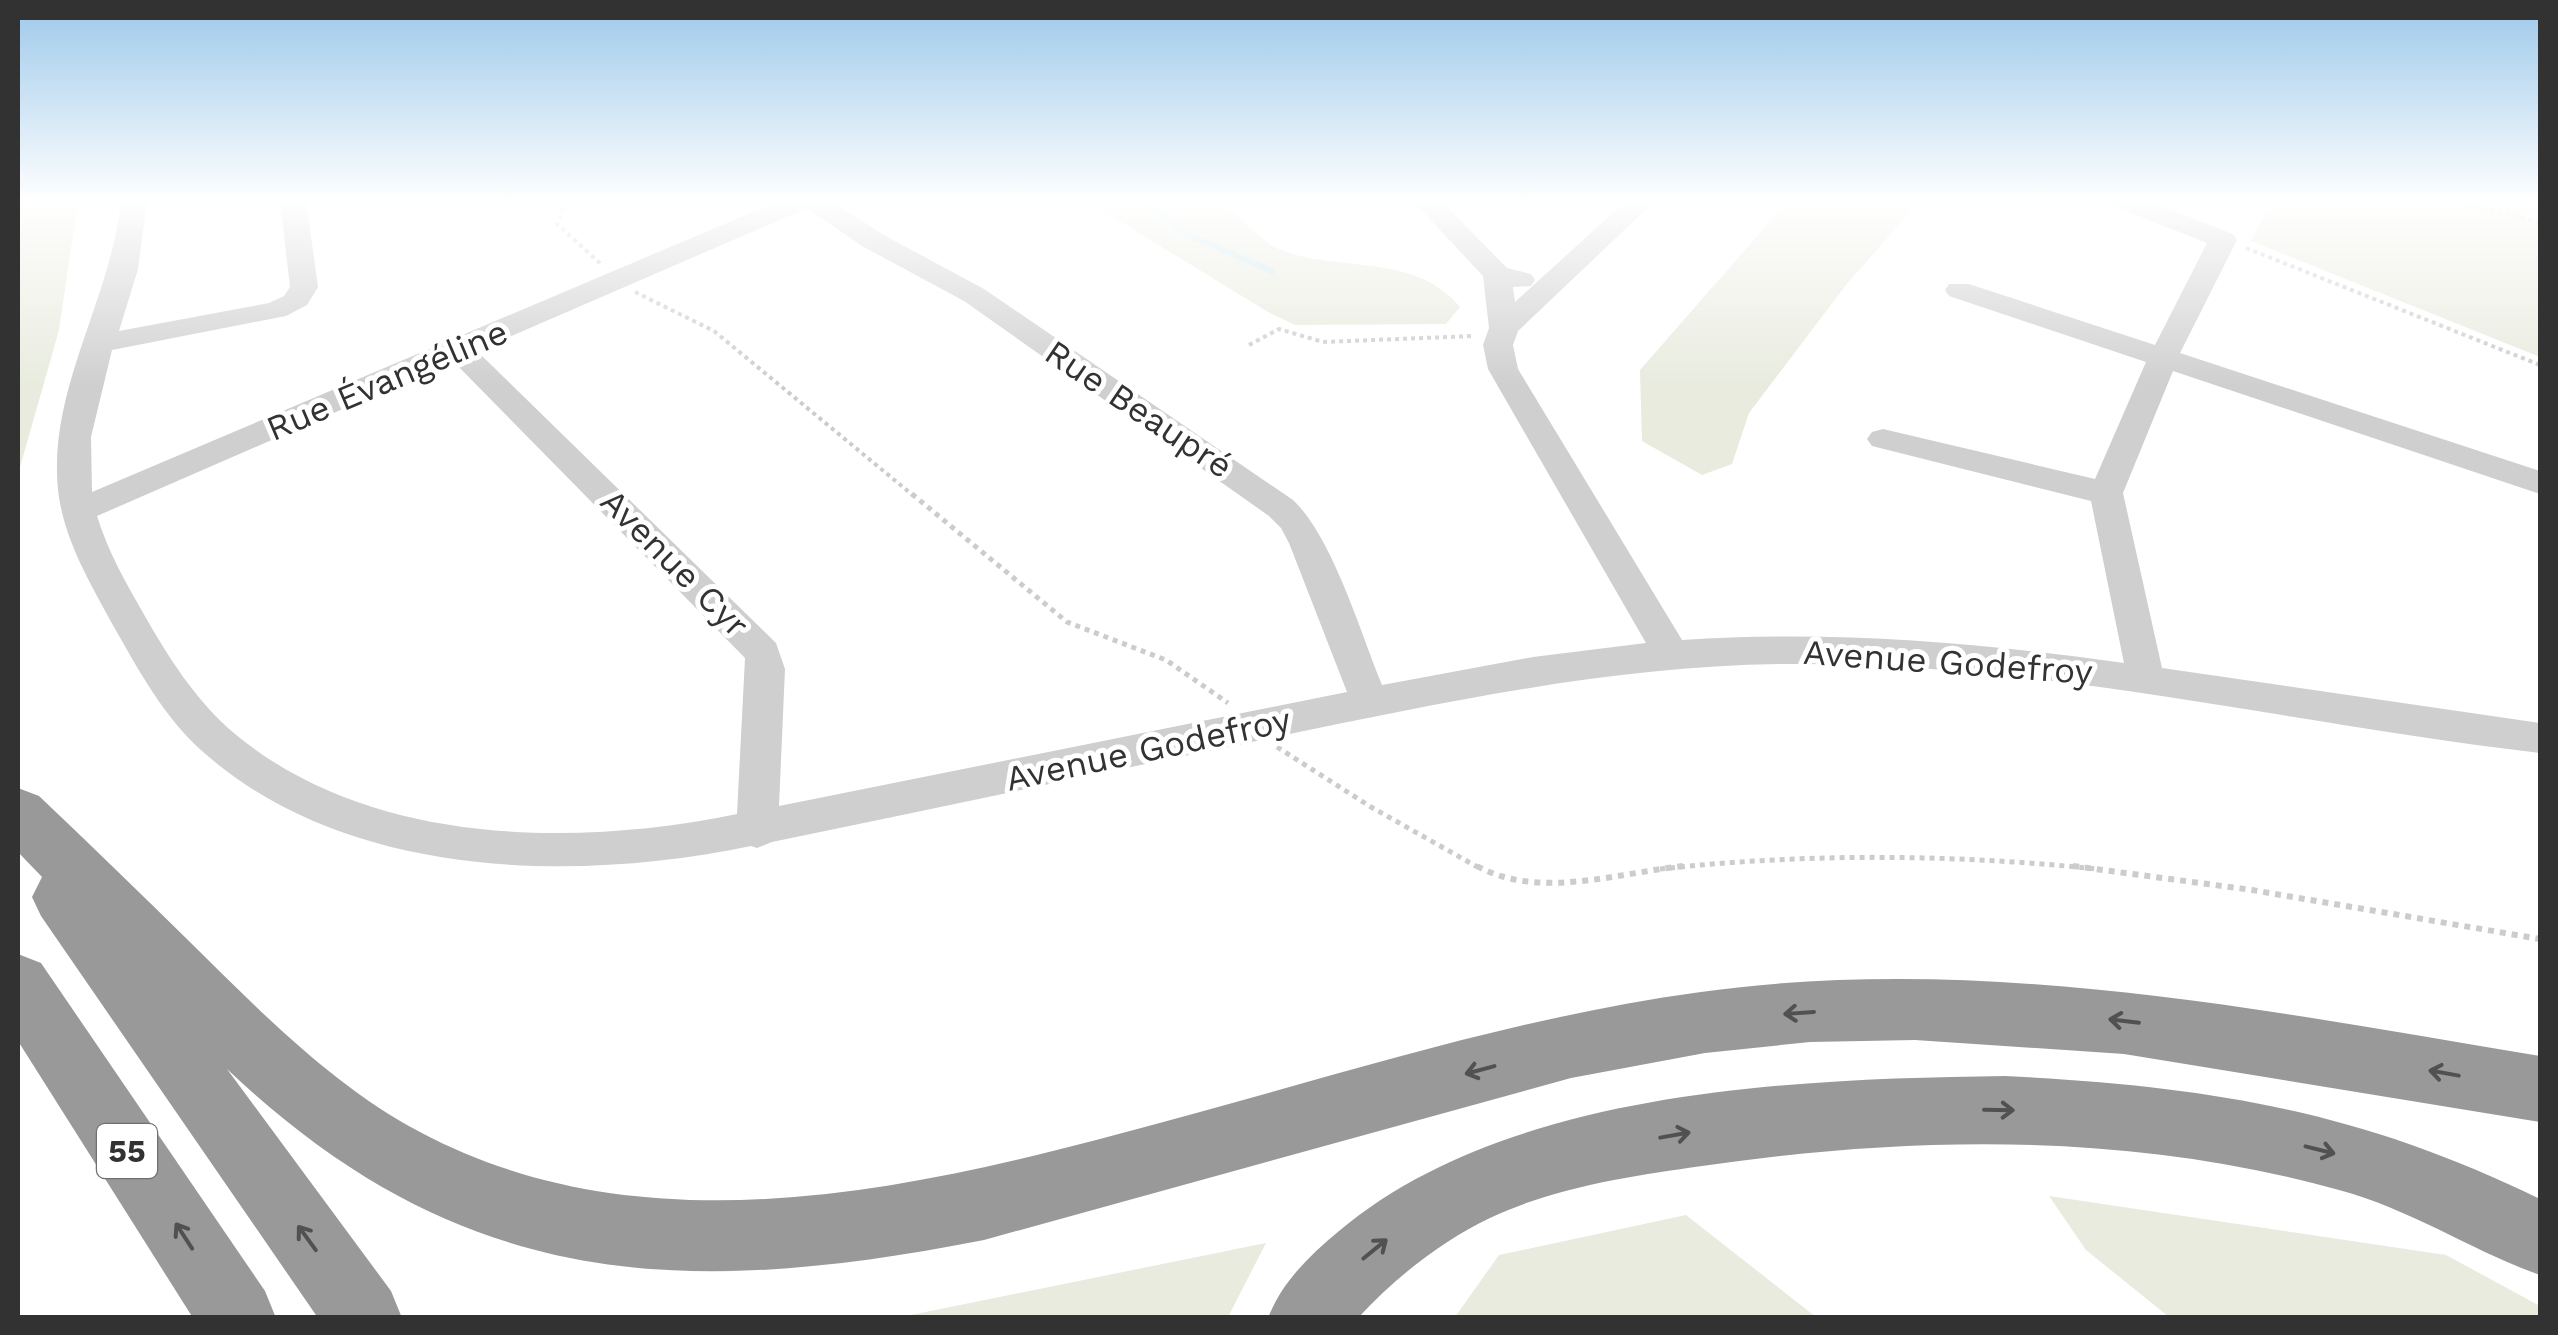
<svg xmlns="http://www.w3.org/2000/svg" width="2558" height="1335" font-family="'Work Sans',sans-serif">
<rect width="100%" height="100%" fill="#fff"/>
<g fill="#e8ebde">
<path d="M18,200H78L59,330L18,474Z"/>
<path d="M1085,200H1230L1228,206C1243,219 1262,243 1281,250C1340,273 1414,252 1460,307L1446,324L1295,325L1268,312Z"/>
<path d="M1777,200H1912V210L1846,285L1749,413L1732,464L1702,475L1642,441L1640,370L1780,210Z"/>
<path d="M2271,200H2540V357L2251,241Z"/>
<path d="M2049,1196L2446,1255L2540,1306V1317H2169L2086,1250Z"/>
<path d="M1686,1215L1816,1317H1455L1499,1255Z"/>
<path d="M1266,1243L1228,1317H901Z"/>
</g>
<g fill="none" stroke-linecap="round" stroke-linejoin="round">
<path stroke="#cae6ec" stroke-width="6" d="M1145,200L1184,233L1272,271"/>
<g stroke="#ccc" stroke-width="4" stroke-dasharray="4 4" stroke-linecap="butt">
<path d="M566,200L557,224L603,266"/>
<path d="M2451,200L2540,223"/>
<path d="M2246,248L2540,365"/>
<path d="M635,292L714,331L915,497"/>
<path d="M1249,345L1279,329L1323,342L1474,336"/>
</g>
<g stroke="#ccc" stroke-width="5" stroke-dasharray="5 5" stroke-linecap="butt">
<path d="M912,494L1067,622L1166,660L1228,703"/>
<path d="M1277,747L1371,807L1481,869"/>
<path d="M1660,869C1807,853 1951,854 2097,869"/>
</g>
<g stroke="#ccc" stroke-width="6" stroke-dasharray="6 6" stroke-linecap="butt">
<path d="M1477,866C1538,900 1618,873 1683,866"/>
<path d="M2073,866L2252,890L2540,939"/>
</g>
<path fill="#cfcfcf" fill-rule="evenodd" d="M121,200H147L138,269L119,331L269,303L284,296L290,287L280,200H306L318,287L307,305L286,316L112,350L91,437L92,492L781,200H830L882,234L984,289L1293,500C1332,536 1361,634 1382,685L1533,657L1646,643L1488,369L1483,345L1489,328L1483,276L1412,200H1440L1507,268L1531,274L1535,280L1531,286L1513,287L1515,302L1627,200H1656L1518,331L1513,345L1518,369L1682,640C1830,630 1977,642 2124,663L2091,501L1872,446L1867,439L1872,432L1883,429L2095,479L2146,362L1949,296L1945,290L1949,284H1969L2155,345L2207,243L2114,206L2110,200H2147L2233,234L2237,240L2180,353L2540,471V494L2173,371L2123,493L2162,668L2540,723V753C2291,724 2043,662 1790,664C1615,665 1446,702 1275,737C1107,772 940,807 772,842L757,848L751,846C573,883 345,879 202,751C164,717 139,671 114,627C88,579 57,529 57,472C55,378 112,294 121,200ZM807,208L862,246L964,301L1269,516L1281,528L1289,543L1347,692L779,806L785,669L776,643L477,351ZM453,361L745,658L737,814C572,848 363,846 228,728C194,697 169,658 146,618C127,585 108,552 97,516Z"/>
<g fill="#999" fill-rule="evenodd">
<path d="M18,788L39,796C91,845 142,895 193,945C263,1014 333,1086 420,1132C667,1264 966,1176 1218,1107C1377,1063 1537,1014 1701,992C1981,953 2264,1010 2540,1056V1122L2124,1054L1915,1040L1810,1042L1705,1053L1571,1078L984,1240C682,1299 461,1291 227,1069L391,1291L402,1318H318L41,916L32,897L42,877L18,852Z"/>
<path d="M18,954L41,963L265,1291L276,1318H193L18,1041Z"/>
<path d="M2005,1076C2206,1086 2358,1110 2540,1199V1275C2472,1251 2413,1210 2339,1190C2131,1132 1914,1135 1702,1166C1632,1176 1555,1187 1490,1218C1440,1242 1396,1277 1358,1318H1268C1282,1282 1309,1256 1339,1231C1508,1089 1794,1079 2005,1076Z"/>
</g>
</g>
<defs><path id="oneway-shaft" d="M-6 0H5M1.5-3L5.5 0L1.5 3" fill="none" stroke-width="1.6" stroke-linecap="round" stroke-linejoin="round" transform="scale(2.5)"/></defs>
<g stroke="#515151">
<use href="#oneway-shaft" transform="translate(1799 1013) rotate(176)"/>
<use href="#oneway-shaft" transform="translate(2124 1021) rotate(-173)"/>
<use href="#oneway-shaft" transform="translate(1480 1070) rotate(165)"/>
<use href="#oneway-shaft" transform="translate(2444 1073) rotate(-170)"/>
<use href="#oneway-shaft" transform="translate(1999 1110) rotate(1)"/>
<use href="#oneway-shaft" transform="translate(1675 1135) rotate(-10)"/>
<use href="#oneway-shaft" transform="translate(2320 1150) rotate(14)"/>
<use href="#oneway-shaft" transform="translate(184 1236) rotate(-123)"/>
<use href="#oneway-shaft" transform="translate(307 1238) rotate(-126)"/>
<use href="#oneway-shaft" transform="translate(1375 1249) rotate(-39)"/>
</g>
<linearGradient id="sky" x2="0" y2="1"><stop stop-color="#9cc8ea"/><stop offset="0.52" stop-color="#fff"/><stop offset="1" stop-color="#fff" stop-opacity="0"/></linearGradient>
<rect width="2558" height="387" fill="url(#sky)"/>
<g text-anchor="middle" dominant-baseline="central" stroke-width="10" stroke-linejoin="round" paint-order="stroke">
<rect fill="#fff" stroke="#707070" stroke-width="2.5" x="97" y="1124" width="60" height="54" rx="8"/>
<g font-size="32" font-weight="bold" fill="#323232">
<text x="127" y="1151">55</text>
</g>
<g font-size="35" fill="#323232" stroke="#fff">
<text transform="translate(387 380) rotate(-23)">Rue Évangéline</text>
<text transform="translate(1139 409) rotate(34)">Rue Beaupré</text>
<text transform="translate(675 563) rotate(45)">Avenue Cyr</text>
<text transform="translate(1948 662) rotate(4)">Avenue Godefroy</text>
<text transform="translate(1148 749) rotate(-12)">Avenue Godefroy</text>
</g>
</g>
<rect width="2558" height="1335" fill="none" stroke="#323232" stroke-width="40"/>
</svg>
